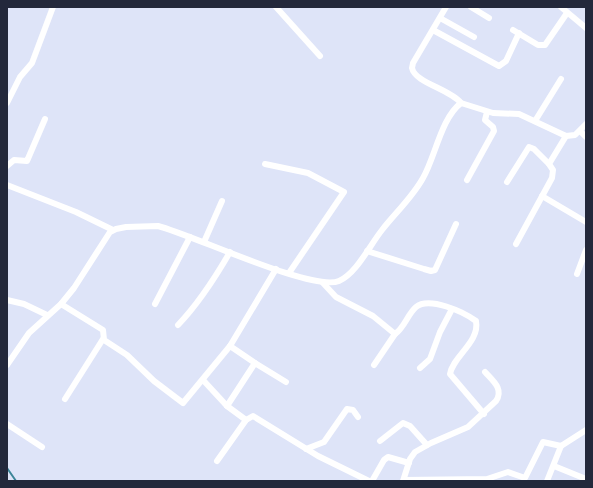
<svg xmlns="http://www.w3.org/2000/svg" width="593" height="488" font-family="'Asap Condensed',sans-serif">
<rect width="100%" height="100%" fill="#dee4f8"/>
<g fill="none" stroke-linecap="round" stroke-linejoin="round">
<path stroke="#3d8699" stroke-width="2" d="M7,468L16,481"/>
<g stroke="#fff" stroke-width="6">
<path d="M276,7L320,56"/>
<path d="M446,7L413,63L412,68C415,83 450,89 461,103"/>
<path d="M471,7L489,18"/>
<path d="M561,7L586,28"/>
<path d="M440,18L474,37"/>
<path d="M433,30L499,66L506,61L519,33"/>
<path d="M513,30L538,45H545L567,13"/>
<path d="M7,103L20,77L32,63L53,7"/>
<path d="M535,121L561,79"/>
<path d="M580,131L586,137"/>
<path d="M265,164L308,173L344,192L289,273"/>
<path d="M7,166L14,160L27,161L45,119"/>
<path d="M467,180L494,131L493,127L485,120L487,112"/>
<path d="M507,182L529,147L534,149L549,164"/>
<path d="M7,185L76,212L113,230"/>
<path d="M542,196L586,222"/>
<path d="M204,242L222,201"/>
<path d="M516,244L552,178L553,170L549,164L566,136"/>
<path d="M367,251L424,269L431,271L435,270L456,224"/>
<path d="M577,274L586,250"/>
<path d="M323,283L336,297L373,316L395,334L374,365"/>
<path d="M7,300L24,304L47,315"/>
<path d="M61,304L103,330L104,340L127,355L154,381L183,403L230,346"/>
<path d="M155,304L190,237"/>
<path d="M178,325C199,303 215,278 230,252"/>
<path d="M395,334C405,327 407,315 416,307C429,296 464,312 476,321C480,342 453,356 450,374L484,414"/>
<path d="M255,363L286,382"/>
<path d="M7,365L29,333L61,304L74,288L110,232L116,229L126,227L158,226C193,235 312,292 339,281C356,274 370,245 382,230C395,213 412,198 423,178C435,158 441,118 461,103L493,113L519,114L566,136L575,135L586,124"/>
<path d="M420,368L430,359L440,332L452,309"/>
<path d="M203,380L227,406"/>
<path d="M65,399L103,339"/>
<path d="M246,420L227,406L255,363L230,346L276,269"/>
<path d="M7,424L42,447"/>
<path d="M380,441L403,423L410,426L427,445"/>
<path d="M306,449L324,442L347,409L353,410L358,417"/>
<path d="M217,461L246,420L253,416L318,456L369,481"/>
<path d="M554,466L586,479"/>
<path d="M404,480L487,479L508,472L525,478L543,442L561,446L586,430"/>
<path d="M372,481L384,460L388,457L409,463"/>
<path d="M403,481L410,459L415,452L431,443L468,427L496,401C504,389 493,381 485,372"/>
<path d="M547,481L561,446"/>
</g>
</g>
<rect width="593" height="488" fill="none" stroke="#23283b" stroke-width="16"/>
</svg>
